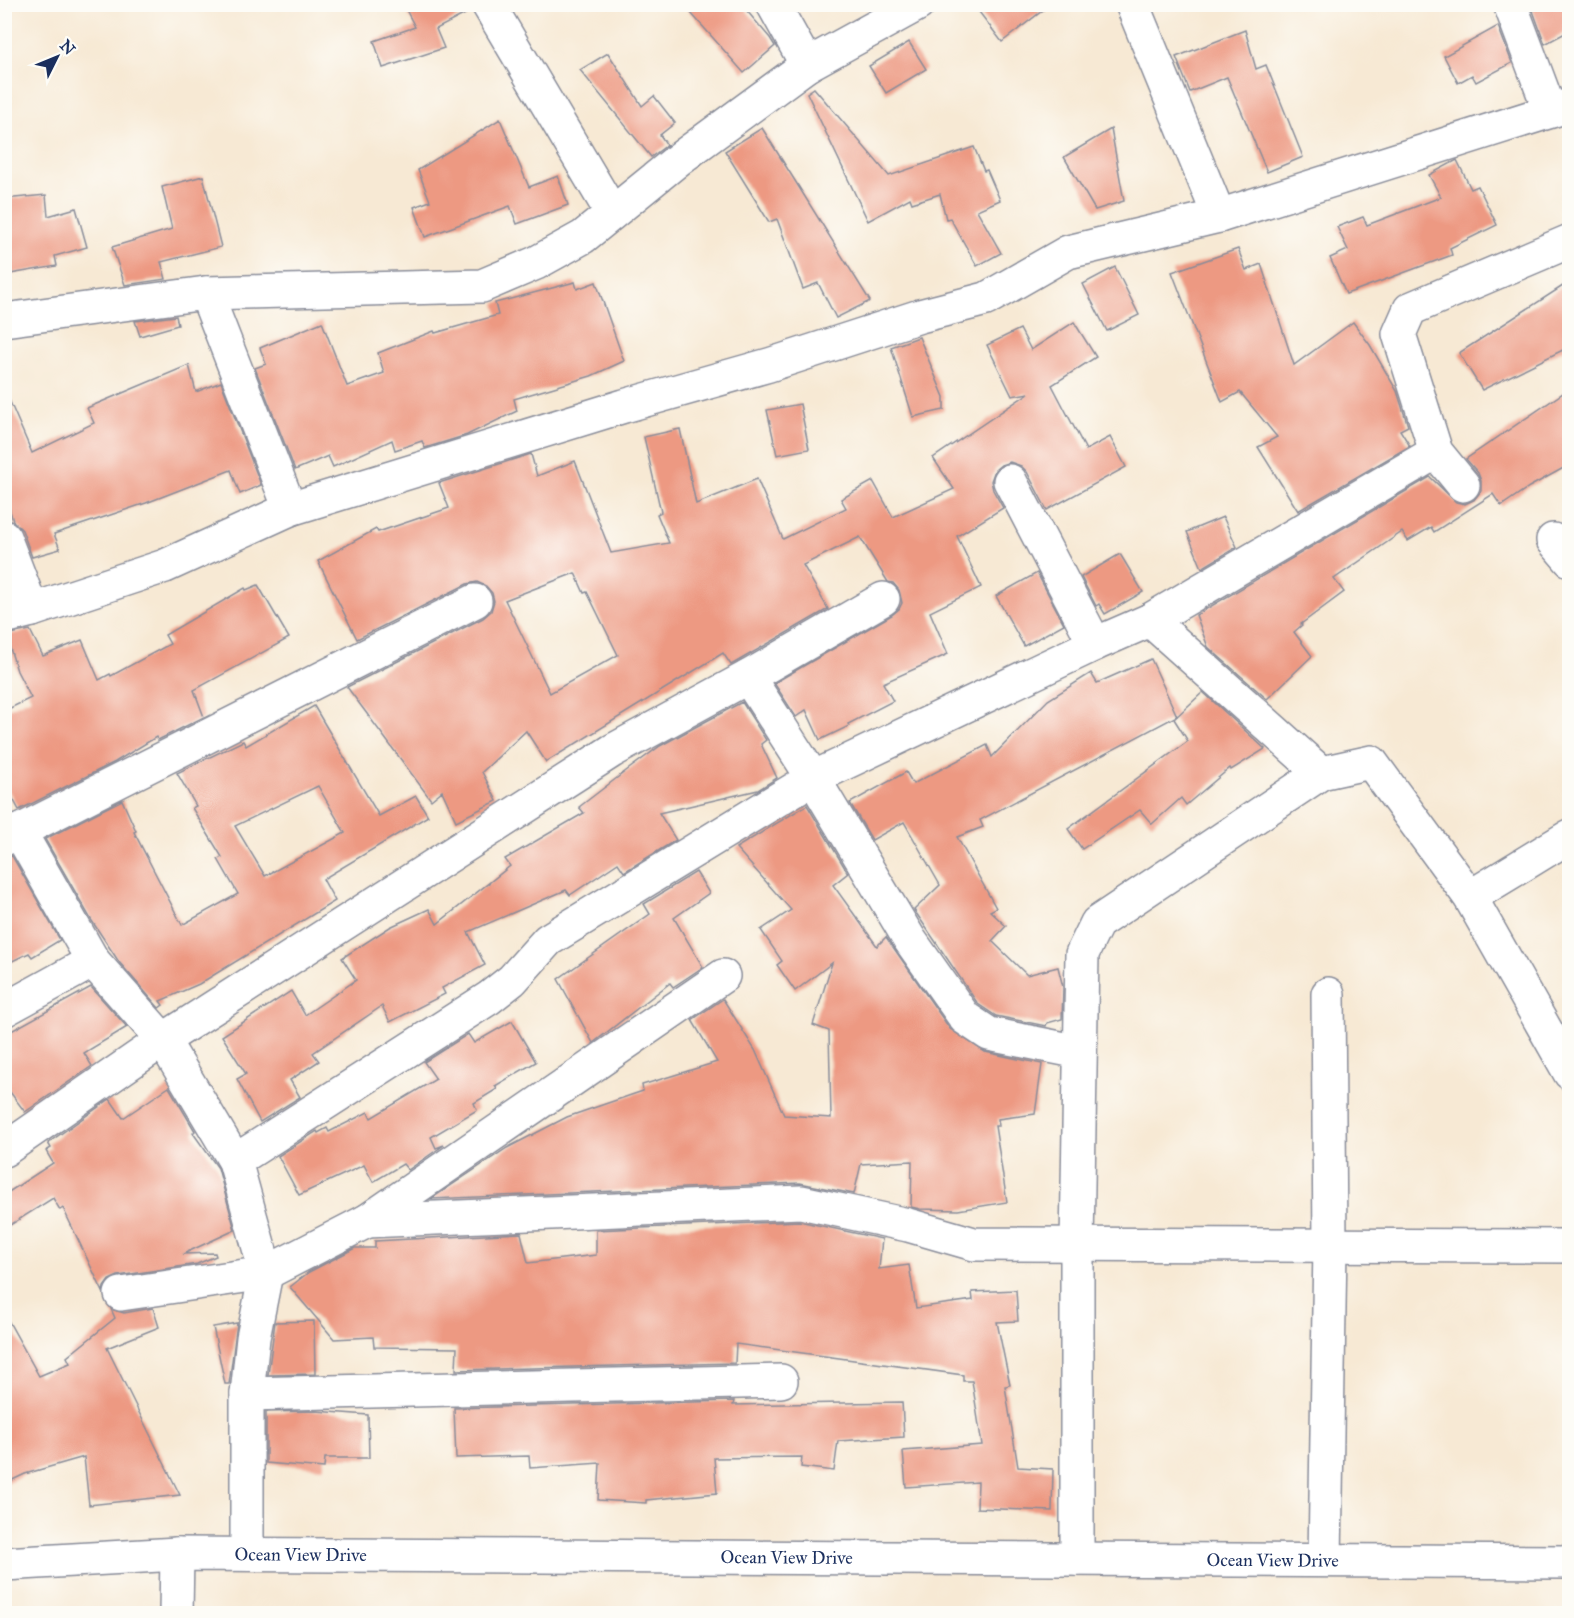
<svg xmlns="http://www.w3.org/2000/svg" width="1574" height="1618" font-family="'IM FELL Great Primer',serif">
<rect width="100%" height="100%" fill="#fdfcf7"/>
<filter id="ink" filterUnits="userSpaceOnUse"><feTurbulence type="fractalNoise" baseFrequency=".0167" numOctaves="2"/><feDisplacementMap in="SourceGraphic" scale="12" xChannelSelector="R" yChannelSelector="G"/><feConvolveMatrix kernelMatrix="1 2 1 2 8 2 1 2 1" color-interpolation-filters="sRGB"/></filter>
<filter id="wash" filterUnits="userSpaceOnUse"><feTurbulence type="fractalNoise" baseFrequency=".008" numOctaves="4" result="noise"/><feDisplacementMap in="SourceGraphic" scale="24" xChannelSelector="R" yChannelSelector="G"/><feGaussianBlur stdDeviation="1.35" result="paint"/><feColorMatrix in="noise" values="0 0 0 0 0 0 0 0 0 0 0 0 0 0 0 0 0 1.4 0 .05"/><feComposite in="paint" operator="in"/></filter>
<g filter="url(#wash)">
<rect width="100%" height="100%" fill="#f7e9d4"/>
<g id="blocks">
<g fill="#ed9982" fill-rule="evenodd">
<path d="M403,4H469L471,11L436,29L444,48L383,68L374,41L415,27Z"/>
<path d="M683,4H741L770,38L775,46L744,73Z"/>
<path d="M973,4H1051L1002,42Z"/>
<path d="M1538,4H1569V31L1545,44L1532,8Z"/>
<path d="M1498,26L1512,63L1476,82L1472,75L1458,83L1444,56Z"/>
<path d="M1245,30L1256,69L1266,65L1303,157L1267,172L1227,77L1190,92L1176,57Z"/>
<path d="M909,42L926,69L886,93L869,66Z"/>
<path d="M608,53L642,106L654,96L675,123L660,135L667,145L651,157L580,70Z"/>
<path d="M814,88L889,176L974,147L984,171L987,170L1000,200L977,210L1001,253L977,266L950,218L946,219L940,194L912,203L910,198L868,221L807,93Z"/>
<path d="M500,119L529,187L558,176L568,205L517,224L510,206L425,237L414,207L430,201L418,170Z"/>
<path d="M762,128L870,301L836,318L818,283L803,289L777,219L769,222L725,151Z"/>
<path d="M1111,129L1124,201L1095,210L1064,157Z"/>
<path d="M1457,160L1471,189L1478,186L1497,225L1450,248L1452,255L1346,294L1330,258L1348,250L1337,227L1363,217L1367,225L1441,197L1429,175Z"/>
<path d="M203,176L221,247L161,262L166,279L125,285L112,247L172,229L162,187Z"/>
<path d="M46,195L48,216L76,208L87,247L55,256L57,266L4,275V199Z"/>
<path d="M1238,249L1246,270L1261,264L1294,365L1353,322L1370,345L1397,391L1408,426L1400,430L1410,446L1298,511L1258,447L1277,437L1240,392L1222,402L1172,272Z"/>
<path d="M1115,267L1139,315L1107,331L1083,284Z"/>
<path d="M575,282L577,289L596,282L624,361L591,376L514,399L517,411L467,435L425,448L422,441L395,450L392,440L333,467L328,456L295,470L255,368L266,364L260,348L322,322L347,386L384,373L378,353L434,331L435,333L498,315L495,303Z"/>
<path d="M1569,282V347L1482,390L1459,353Z"/>
<path d="M176,316L178,325L140,336L135,321Z"/>
<path d="M1074,322L1096,357L1052,385L1086,450L1110,437L1126,467L1047,510L1027,472L1021,466L1010,462L1001,465L995,470L991,481L993,490L1003,508L957,536L981,587L930,612L948,654L883,683L893,701L848,724L849,726L820,740L806,710L796,717L774,683L892,615L899,609L902,603L899,590L893,583L888,582L860,537L803,565L828,609L731,665L723,653L546,762L526,731L482,772L497,801L456,821L442,791L431,800L347,687L483,618L491,611L494,601L492,593L486,586L477,582L467,584L357,639L318,561L376,529L378,532L449,508L439,483L531,454L537,476L575,461L611,553L669,543L657,514L661,512L644,437L680,429L696,504L757,479L783,539L846,508L841,499L873,481L893,517L954,489L933,458L1029,393L1012,396L987,345L1020,329L1031,350ZM575,573L584,593L587,592L618,655L550,693L505,600Z"/>
<path d="M919,337L944,397V410L913,417L891,347Z"/>
<path d="M189,365L196,392L221,382L261,485L240,494L231,470L146,503L54,534L60,549L32,557L22,530L13,521L4,491V388L32,453L94,423L87,408Z"/>
<path d="M1569,389V465L1529,487L1501,506L1493,494L1434,532L1431,527L1408,541L1402,532L1334,579L1344,592L1301,624L1302,625L1294,632L1312,656L1267,699L1208,647L1196,615L1430,477L1456,502L1465,504L1474,500L1481,491V481L1478,473L1466,459Z"/>
<path d="M800,404L809,449L777,455L767,410Z"/>
<path d="M1223,517L1237,547L1202,568L1187,532Z"/>
<path d="M1120,554L1143,592L1105,614L1099,604L1096,606L1081,577Z"/>
<path d="M1037,573L1064,624L1024,646L996,596Z"/>
<path d="M258,585L289,638L194,690L204,717L158,740L156,737L115,762L19,810L4,782V711L31,698L17,671L6,635L30,630L43,656L82,640L99,680L110,674L111,676L170,644L165,635L245,588L246,590Z"/>
<path d="M1151,659L1177,716L980,820L983,827L957,837L996,908L990,911L1006,926L992,941L1027,975L1058,967L1063,987L1062,1019L1047,1023L1046,1026L996,1016L978,1004L914,910L940,885L904,822L872,840L850,803L906,772L913,784L987,745L992,757L1048,700L1091,673L1097,683Z"/>
<path d="M1203,692L1265,749L1231,770L1230,768L1186,805L1181,798L1152,824L1140,810L1082,849L1068,829L1188,741L1174,719Z"/>
<path d="M742,702L766,740L761,744L777,778L758,790L659,813L676,840L624,872L618,863L570,895L566,890L468,932L485,965L442,988L445,994L390,1022L382,1006L313,1053L319,1061L290,1080L300,1097L260,1122L237,1079L246,1074L222,1036L291,991L305,1015L356,980L342,958L390,927L429,909L437,924L510,866L505,859L584,813L579,807L626,771L660,746Z"/>
<path d="M314,706L379,816L416,796L428,816L323,879L335,901L199,984L160,1001L163,1005L159,1008L119,962L92,921L45,839L122,800L136,831L134,832L182,925L238,894L218,859L222,857L192,808L196,806L177,773L243,741L246,746ZM318,786L345,833L265,876L235,826Z"/>
<path d="M807,805L848,873L833,885L877,946L886,937L950,1029L985,1052L1042,1064L1035,1114L998,1119L999,1126H995L1007,1202L958,1210L920,1209L911,1207L912,1161L861,1164L854,1194L800,1183L431,1199L507,1148L567,1117L643,1091L642,1085L717,1062L692,1020L723,999L755,1050L784,1115L831,1118L829,1031L813,1025L832,963L795,991L777,965L782,961L761,930L791,910L736,848Z"/>
<path d="M12,856L60,940L32,957L29,953L4,965V857Z"/>
<path d="M696,872L709,893L674,918L703,967L673,987L670,983L593,1043L558,979L650,914L644,904Z"/>
<path d="M91,987L127,1027L84,1053L92,1066L25,1112L4,1084V1035Z"/>
<path d="M512,1021L536,1062L495,1086L497,1089L474,1103L477,1110L431,1137L436,1148L444,1145L408,1170L403,1164L373,1182L364,1165L299,1195L278,1156L317,1131L318,1133L327,1128L329,1132L368,1112L371,1118L436,1079L424,1062L468,1034L474,1043Z"/>
<path d="M169,1087L195,1131L193,1133L218,1168L235,1230L183,1254L215,1253L216,1256L197,1264L118,1276L109,1280L104,1287L103,1292L63,1208L60,1210L53,1198L4,1229V1195L53,1163L46,1151L51,1148L48,1143L110,1099L123,1118Z"/>
<path d="M799,1221L882,1239L879,1269L909,1265L916,1308L973,1300L972,1292L1016,1290L1018,1321L997,1322L1010,1385L1005,1386L1018,1467L1053,1469L1052,1511L977,1508L978,1482L906,1487L903,1451L982,1445L972,1381H963V1375L736,1344L735,1363L456,1370L457,1348L374,1347L373,1337L334,1339L290,1287L309,1272L355,1248H375V1241L521,1233L528,1263L596,1255V1230Z"/>
<path d="M153,1308L159,1327L107,1348L180,1495L89,1505L84,1457L25,1474L4,1484V1313L39,1376L70,1363L67,1357L115,1318L111,1309L124,1313Z"/>
<path d="M314,1321L315,1374L268,1375L275,1322Z"/>
<path d="M237,1323L229,1384H225L213,1327Z"/>
<path d="M734,1401L733,1405L902,1402L904,1437L838,1441L834,1471L801,1467L802,1457L714,1458L717,1493L646,1500V1503L598,1500L600,1463L530,1468L529,1456L456,1458L454,1408Z"/>
<path d="M316,1411L368,1415L369,1458H325L324,1468L266,1463V1412Z"/>
</g>
</g>
</g>
<g filter="url(#ink)">
<use href="#blocks" fill-opacity="0" stroke="#898c99" stroke-width="1.5"/>
<g fill="none" stroke-linecap="round" stroke-linejoin="round">
<defs>
<g id="minor">
<path d="M488,4L612,213"/>
<path d="M773,4L807,65"/>
<path d="M1132,4L1219,216"/>
<path d="M1510,4L1550,111"/>
<path d="M206,293L290,509L624,406L769,365L920,316L986,299L1068,252L1219,216L1570,105"/>
<path d="M4,320L206,293L482,286L536,263L583,237L679,159L807,65L918,4"/>
<path d="M1010,481L1095,644"/>
<path d="M1463,485L1436,452L1399,334L1410,309L1570,241"/>
<path d="M4,537L32,610"/>
<path d="M1553,540L1570,560"/>
<path d="M4,617L32,610L165,566L290,509"/>
<path d="M1150,620L1321,773"/>
<path d="M748,677L813,778L910,940L965,1018L989,1034L1080,1052"/>
<path d="M19,831L93,961L163,1040L235,1161L266,1273L253,1338L247,1394V1554"/>
<path d="M4,839L475,601"/>
<path d="M1470,897L1570,836"/>
<path d="M4,1010L93,961"/>
<path d="M4,1150L163,1040L612,751L748,677L883,599"/>
<path d="M235,1161L489,998L512,980L548,940L813,778L1095,644L1150,620L1436,452"/>
<path d="M367,1221L801,1202L908,1225L974,1244L1570,1246"/>
<path d="M121,1294L266,1273L367,1221L723,976"/>
<path d="M247,1394L781,1381"/>
<path d="M1077,1559V1244L1082,954L1097,923L1321,773L1371,762L1470,897L1570,1073"/>
<path d="M1325,1560L1330,1245L1328,994"/>
<path id="s1" d="M4,1564L177,1554L1570,1562"/>
<path d="M176,1614L177,1554"/>
</g>
</defs>
<use href="#minor" stroke="#898c99" stroke-width="36"/>
<use href="#minor" stroke="#fff" stroke-width="33"/>
</g>
</g>
<g text-anchor="middle" dominant-baseline="central" stroke-width="5" stroke-linejoin="round" paint-order="stroke">
<g font-size="18" fill="#1b2f5e" stroke="#fdfcf7">
<text stroke="none"><textPath href="#s1" startOffset="297">Ocean View Drive</textPath></text>
<text stroke="none"><textPath href="#s1" startOffset="783">Ocean View Drive</textPath></text>
<text stroke="none"><textPath href="#s1" startOffset="1269">Ocean View Drive</textPath></text>
</g>
</g>
<rect width="1574" height="1618" fill="none" stroke="#fdfcf7" stroke-width="24"/>
<g transform="translate(57 57) rotate(47)" stroke="#fdfcf7" stroke-width="4.5" paint-order="stroke">
<path d="M0-4.5L10 22L0 15L-10 22Z" fill="#1b2f5e"/>
<text y="-9" font-size="16" font-weight="bold" text-anchor="middle" fill="#1b2f5e">N</text>
</g>
</svg>
